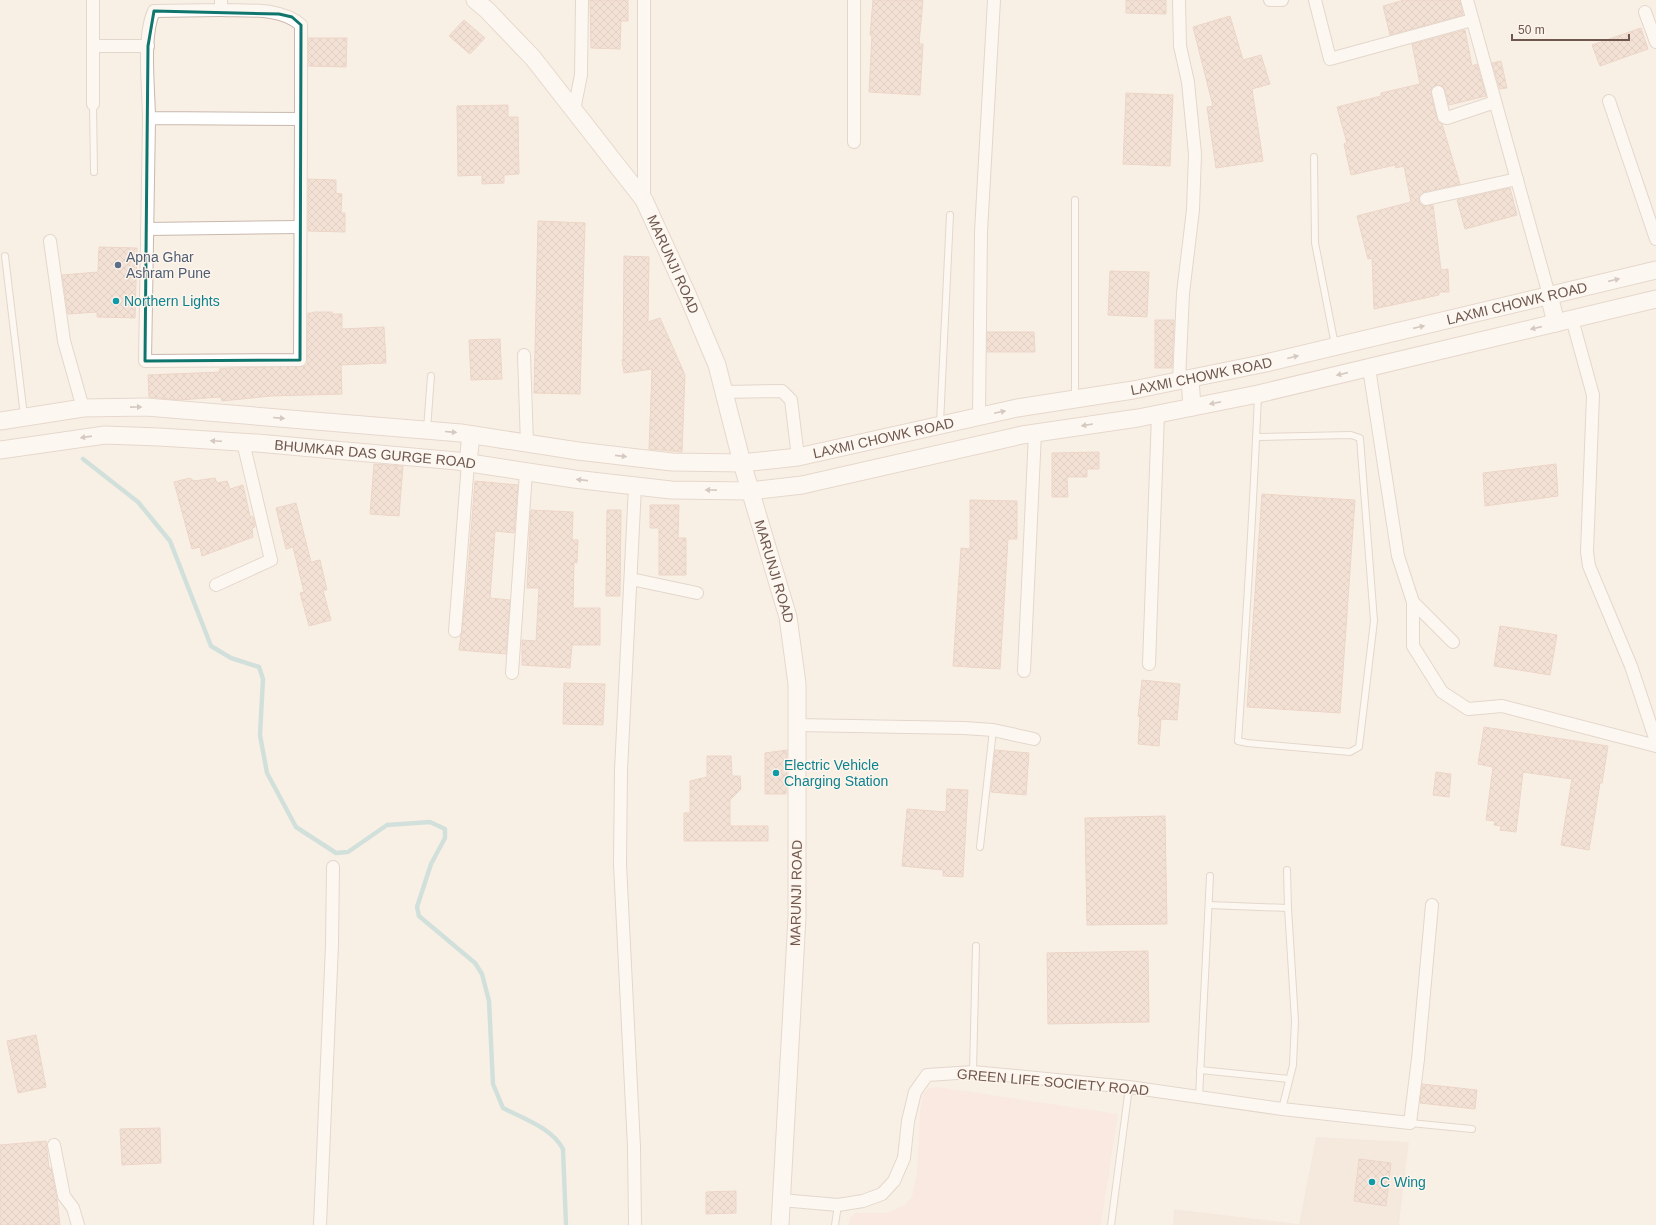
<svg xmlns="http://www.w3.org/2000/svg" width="1656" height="1225" font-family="Arial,sans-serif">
<defs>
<pattern id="building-cross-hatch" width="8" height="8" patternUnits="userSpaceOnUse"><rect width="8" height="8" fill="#eccec0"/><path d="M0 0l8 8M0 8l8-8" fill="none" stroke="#c3aa9e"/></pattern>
</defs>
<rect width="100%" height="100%" fill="#f9f0e5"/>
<path fill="#f0e1d4" d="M1316,1137L1409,1142L1399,1225H1173L1174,1209L1299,1224Z"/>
<path fill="#f8e1da" d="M938,1087L1118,1114L1101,1225H848L850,1218L855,1213H887L905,1205L912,1197L917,1172L920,1111L923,1094L928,1088Z"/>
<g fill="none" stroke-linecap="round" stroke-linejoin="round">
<path stroke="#a3cdd1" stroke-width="4.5" d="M83,459L138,502L170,541L211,646L231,658L259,667L263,679L260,735L267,773L296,827L336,853L348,852L387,825L430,822L445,829V838L431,864L417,907L419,916L475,963L482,974L489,1001L493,1084L503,1108C524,1119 552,1128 563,1149L566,1225"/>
</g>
<g fill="url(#building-cross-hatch)" stroke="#dcb4a2">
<path d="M590,0H628V21H621L620,49L591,48Z"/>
<path d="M873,0H923L919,44H923L920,95L869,92L872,35H870Z"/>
<path d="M1126,0H1166V14L1126,13Z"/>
<path d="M1404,0H1460L1463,15L1390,35L1383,6Z"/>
<path d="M1230,16L1243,60L1261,55L1270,84L1252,89L1263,161L1216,168L1207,107L1213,106L1193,27Z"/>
<path d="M464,20L485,38L470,54L449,36Z"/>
<path d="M1641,28L1648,49L1600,66L1592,45Z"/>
<path d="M1465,30L1472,66L1477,64L1486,96L1449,105L1444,87L1440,85L1433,87L1431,94L1437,119L1442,124L1460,184L1424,192L1419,197L1420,204L1423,206L1433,205L1441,270L1448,269L1449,292H1439V295L1374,309L1372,258L1368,259L1357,216L1411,202L1404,166L1396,168L1395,165L1351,175L1344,144L1347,143L1337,107L1381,96V93L1420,84L1412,44Z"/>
<path d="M308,38H347L346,67L308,66Z"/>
<path d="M1501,61L1507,88L1500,89L1492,63Z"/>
<path d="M1126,93L1173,95L1170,166L1123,164Z"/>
<path d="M508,105V117H518L519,174L504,175V183L482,184V175L458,176L457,106Z"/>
<path d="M308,179L336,180V193L342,194L341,213H345V232L308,231Z"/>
<path d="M1510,188L1517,215L1465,229L1457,200Z"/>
<path d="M538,221L585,223L580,394L534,393Z"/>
<path d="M99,247L137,248L135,318L97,317V312L68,314L62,275L98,272Z"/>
<path d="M624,256L649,257L648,322L660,318L685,375L682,452L649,449L652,369L624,373L622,360L623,359Z"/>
<path d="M1110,271L1149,272L1147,317L1108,315Z"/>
<path d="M313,312H332V314H342V329L384,327L386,363L341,365L342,394L271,396L222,401L221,397L178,400L149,397L148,375L220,372L219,369L229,368L307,366L308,313H313Z"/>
<path d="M1155,320H1174L1172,368H1155Z"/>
<path d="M987,332H1034L1035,352H987Z"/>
<path d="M500,339L502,379L471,380L469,340Z"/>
<path d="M1099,452V469H1087V477H1067L1068,497H1052V453Z"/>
<path d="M374,464L403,466L399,516L370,514Z"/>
<path d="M1556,464L1558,496L1485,506L1483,473Z"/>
<path d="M190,478L194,481L215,478L217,483L227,481L230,489L243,485L250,516L253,517L255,527L252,528L253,537L202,556L200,547L192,549L174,482Z"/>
<path d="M475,481L518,485L514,533L495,531L490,598L510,600L506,654L459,650L466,596Z"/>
<path d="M1262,494L1355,500L1340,713L1247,707Z"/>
<path d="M970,500L1017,501V539H1008L1000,669L953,666L961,548L970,549Z"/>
<path d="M296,503L311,562L320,560L327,590H323L331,620L309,626L300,593L304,592L293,547L286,549L276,508Z"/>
<path d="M650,505H679L678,538H686V575H659V528H650Z"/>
<path d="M531,510L573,512L572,540H578L577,563L574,562L573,608H600V645H572L570,668L522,665V640L536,641L539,588H527Z"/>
<path d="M607,510H621L620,596H606Z"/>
<path d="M1500,626L1557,635L1550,675L1494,666Z"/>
<path d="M1142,680L1180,684L1177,720L1161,719L1159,746L1138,744L1140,717L1138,716Z"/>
<path d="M564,683L605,684L603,725L563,724Z"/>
<path d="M1484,727L1608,746L1602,783H1600L1589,850L1561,845L1572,779L1523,772L1516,832L1500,830L1501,826L1494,825L1495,821L1486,820L1493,767L1478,764Z"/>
<path d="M787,750L786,794H765V753Z"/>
<path d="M995,750L1029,753L1026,795L991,792Z"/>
<path d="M707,756H731L732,776H740L741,789L730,800V826H768V841H684V813H690V781L707,777Z"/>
<path d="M1436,772L1451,774L1449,797L1433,795Z"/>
<path d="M947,789L968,790L963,877L943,876V870L902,866L907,809L946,812Z"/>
<path d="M1165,816L1167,924L1087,925L1085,818Z"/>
<path d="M1148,951L1149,1022L1048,1024L1047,953Z"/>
<path d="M36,1035L46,1087L18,1093L7,1041Z"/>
<path d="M1422,1084L1477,1090L1475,1109L1420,1103Z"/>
<path d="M160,1128L161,1163L122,1165L120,1129Z"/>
<path d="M46,1141L49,1168H51L57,1199L60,1225H0V1145Z"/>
<path d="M1359,1159L1391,1163L1386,1206L1354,1201Z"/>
<path d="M736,1191V1213L706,1214V1192Z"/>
</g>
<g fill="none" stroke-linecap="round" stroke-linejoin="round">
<defs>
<g id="lane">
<path d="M93,104L94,172"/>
<path d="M1314,157L1315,243L1335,345"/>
<path d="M1075,200V397"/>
<path d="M5,256L24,416"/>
<path d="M940,423L950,215"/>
<path d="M427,429L431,376"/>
<path d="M1256,437L1351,435L1360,438L1374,621L1359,747L1350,752L1247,743L1238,741C1246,626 1253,511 1258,396"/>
<path d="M980,847L993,730"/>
<path d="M1209,905L1288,908"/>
<path d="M1200,1070L1289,1079"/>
<path d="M973,1072L976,946"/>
<path d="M1199,1097L1210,876"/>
<path d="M1282,1109L1293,1065L1295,1021L1288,908L1287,870"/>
<path d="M1410,1123L1472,1129"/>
<path d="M835,1225L838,1205"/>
<path d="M1111,1225L1129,1087"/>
</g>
<g id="street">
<path d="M854,0V142"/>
<path d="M1179,0L1180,46L1188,82L1195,154L1193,210L1183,293L1179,381"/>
<path d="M1270,0H1282"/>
<path d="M1315,0L1330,59L1472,20"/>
<path d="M1467,0L1549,295"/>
<path d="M221,10C247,11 281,7 301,25V119"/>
<path d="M1645,12L1656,42"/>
<path d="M93,46H148"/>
<path d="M1438,92L1444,117L1447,118L1495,102"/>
<path d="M1609,101L1656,239"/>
<path d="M93,104V0"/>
<path d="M574,110L581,75L582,0"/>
<path d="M149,118L301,119L300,360L145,361C146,280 148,200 149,120C149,90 142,36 154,11L221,10V0"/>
<path d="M1426,199L1517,179"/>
<path d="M644,200V0"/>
<path d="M147,229L300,227"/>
<path d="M50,241L64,341L83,408"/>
<path d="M1572,319L1593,395L1587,552L1589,566L1631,666L1656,741"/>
<path d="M524,355L527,444"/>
<path d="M1369,368L1398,556L1413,602L1453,642"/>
<path d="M724,392L782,391L791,400L798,457"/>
<path d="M979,416L981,232L994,0"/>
<path d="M631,579L697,593"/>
<path d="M216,585L271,560L243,442"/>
<path d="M1413,602V646L1442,692L1468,709L1502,706L1656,746"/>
<path d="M455,631L468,463"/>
<path d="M1149,664L1158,414"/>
<path d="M1024,671L1035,433"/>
<path d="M512,673L526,472"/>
<path d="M797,725L964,728L993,730L1034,739"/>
<path d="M54,1145L64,1196L73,1208L78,1225"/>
<path d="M781,1200L838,1205L863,1201L882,1194L894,1181L904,1158L908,1121L915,1092L927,1075L973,1072L1129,1087L1282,1109L1410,1123L1418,1059L1432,905"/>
<path d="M320,1225L332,945L333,867"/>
<path d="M635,1225L634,1147L620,864L621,770L635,486"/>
</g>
<g id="secondary">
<path id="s1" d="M475,0L487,10L533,58L644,200L687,294L717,365L742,463L788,617L797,684V917L780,1225"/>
<path d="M1549,295L1556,323"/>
<path d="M1190,379L1192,407"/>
<path id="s2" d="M0,421L83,408L146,407L461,433L578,451L672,462L742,463L798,457L1017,408L1133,390L1266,363L1656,270"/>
<path id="s3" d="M0,450L105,435L159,437L257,443L457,461L574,479L671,490L750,491L802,485L1022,435L1138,418L1258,394L1656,299"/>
<path d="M468,463L471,435"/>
</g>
</defs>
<use href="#lane" stroke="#c9b8ad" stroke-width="8"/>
<use href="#street" stroke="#c9b8ad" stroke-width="14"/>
<use href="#secondary" stroke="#ceb9ad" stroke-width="19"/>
<use href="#lane" stroke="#fff" stroke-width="6"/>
<use href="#street" stroke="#fff" stroke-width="12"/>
<use href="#secondary" stroke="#fff" stroke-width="17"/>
</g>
<defs><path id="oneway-solid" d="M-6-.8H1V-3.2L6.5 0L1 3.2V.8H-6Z"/></defs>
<g fill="#a99a94">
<use href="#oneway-solid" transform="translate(1614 280) rotate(-13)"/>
<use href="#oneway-solid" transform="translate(1419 327) rotate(-13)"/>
<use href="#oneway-solid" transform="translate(1536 328) rotate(167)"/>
<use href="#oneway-solid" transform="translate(1293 357) rotate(-14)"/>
<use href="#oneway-solid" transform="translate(1342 374) rotate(167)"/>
<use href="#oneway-solid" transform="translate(1215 403) rotate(169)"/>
<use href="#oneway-solid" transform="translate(136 407) rotate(-1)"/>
<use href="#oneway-solid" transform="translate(1000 412) rotate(-12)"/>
<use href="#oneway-solid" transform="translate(279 418) rotate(5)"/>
<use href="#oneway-solid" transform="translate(1087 425) rotate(171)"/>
<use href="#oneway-solid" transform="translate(451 432) rotate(5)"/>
<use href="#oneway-solid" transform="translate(86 437) rotate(172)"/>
<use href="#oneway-solid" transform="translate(216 441) rotate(-177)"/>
<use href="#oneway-solid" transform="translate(621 456) rotate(6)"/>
<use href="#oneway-solid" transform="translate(582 480) rotate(-174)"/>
<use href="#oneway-solid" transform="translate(711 490) rotate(-179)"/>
</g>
<path d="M0 0H1656V1225H0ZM154,11L279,14L292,17L301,25L300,360L145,361L148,46Z" fill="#f9f0e5" fill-opacity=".55" fill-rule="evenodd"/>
<path fill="none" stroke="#0f766e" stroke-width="3" stroke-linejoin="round" d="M154,11L279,14L292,17L301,25L300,360L145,361L148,46Z"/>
<circle fill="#5c6f8a" stroke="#fdf4eb" stroke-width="1.5" cx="118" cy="265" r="4"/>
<g fill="#0f9aa8" stroke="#fdf4eb" stroke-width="1.5">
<circle cx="116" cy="301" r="4"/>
<circle cx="776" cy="773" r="4"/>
<circle cx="1372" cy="1182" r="4"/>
</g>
<g text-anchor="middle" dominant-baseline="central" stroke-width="3" stroke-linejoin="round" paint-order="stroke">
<g font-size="14" fill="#4e5e75" stroke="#fdf4eb" text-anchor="start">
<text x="126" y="257">Apna Ghar<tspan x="126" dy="16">Ashram Pune</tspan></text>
</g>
<g font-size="14" fill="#6f574d" stroke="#fdf4eb">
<text stroke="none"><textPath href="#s1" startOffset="333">MARUNJI ROAD</textPath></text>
<text stroke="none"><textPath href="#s2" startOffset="1538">LAXMI CHOWK ROAD</textPath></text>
<text stroke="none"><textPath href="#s2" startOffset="1214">LAXMI CHOWK ROAD</textPath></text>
<text stroke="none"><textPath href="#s2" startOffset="890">LAXMI CHOWK ROAD</textPath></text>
<text stroke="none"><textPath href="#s3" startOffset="377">BHUMKAR DAS GURGE ROAD</textPath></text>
<text stroke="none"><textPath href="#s1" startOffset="657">MARUNJI ROAD</textPath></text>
<text transform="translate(796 893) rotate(-89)">MARUNJI ROAD</text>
<text transform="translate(1053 1082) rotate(5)">GREEN LIFE SOCIETY ROAD</text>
</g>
<g font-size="14" fill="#0d838f" stroke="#fdf4eb" text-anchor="start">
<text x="124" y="301">Northern Lights</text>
<text x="784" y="765">Electric Vehicle<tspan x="784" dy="16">Charging Station</tspan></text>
<text x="1380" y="1182">C Wing</text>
</g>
</g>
<path d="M1512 34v6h117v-6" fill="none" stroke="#6f574d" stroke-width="2"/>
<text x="1518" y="34" font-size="12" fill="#6f574d" stroke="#fdf4eb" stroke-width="3" paint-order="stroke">50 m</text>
</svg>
